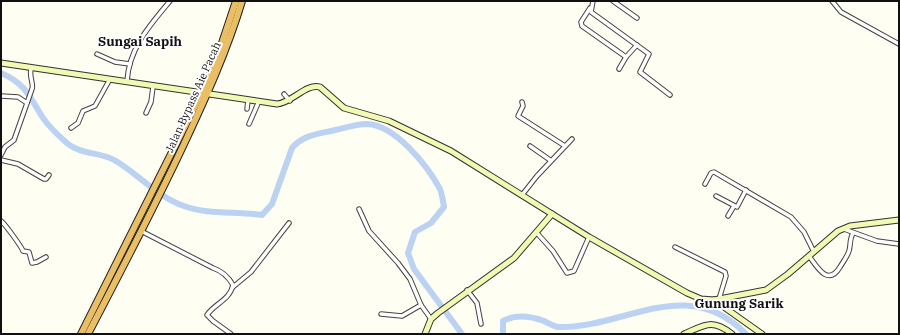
<svg xmlns="http://www.w3.org/2000/svg" width="900" height="335" font-family="'IBM Plex Serif',serif">
<rect width="100%" height="100%" fill="#fefef3"/>
<g fill="none" stroke-linecap="round" stroke-linejoin="round">
<g stroke="#bbd2f2" stroke-width="6">
<path d="M1,73C26,84 29,96 43,118C49,127 60,137 68,144C82,155 102,152 116,161C139,175 158,197 184,206C208,215 237,211 262,215L272,204L292,148C302,136 316,134 331,131C342,129 355,124 367,124C395,125 427,165 440,189C442,194 443,201 444,207L431,223L415,232L408,253L414,269L462,334"/>
<path d="M503,334V321C516,314 530,316 544,321C548,323 553,326 558,327C624,329 686,273 746,334"/>
</g>
<defs>
<g id="street">
<path d="M593,1L591,12L649,54L640,72L670,95"/>
<path d="M613,1L637,18"/>
<path d="M832,1L841,12L899,44"/>
<path d="M590,8L581,22L582,26L626,57L637,45"/>
<path d="M97,54L115,62L130,64"/>
<path d="M619,69L626,57"/>
<path d="M127,81C129,48 150,25 170,1"/>
<path d="M284,94L290,101"/>
<path d="M1,96L18,97L27,103"/>
<path d="M522,102L523,106L518,116L565,146"/>
<path d="M247,109L248,100"/>
<path d="M146,113L151,102L153,87"/>
<path d="M249,124L259,101"/>
<path d="M71,128L78,123L83,111L95,106L110,79"/>
<path d="M530,146L550,160"/>
<path d="M1,155L5,147L14,140L32,89C34,83 29,78 31,69"/>
<path d="M1,160L18,164L44,179H46L49,175"/>
<path d="M705,184L711,173L714,172L791,217L804,232L814,252"/>
<path d="M522,195L537,176L572,139"/>
<path d="M716,196L737,207L746,190"/>
<path d="M359,209L369,231L398,263L410,279L421,305"/>
<path d="M728,216L734,206"/>
<path d="M1,221C5,224 21,246 23,251L29,252L32,263L37,262L46,257"/>
<path d="M844,229L877,241L899,244"/>
<path d="M141,231L213,268C222,271 228,276 233,285C230,300 214,304 207,315L213,321L231,334"/>
<path d="M536,232L553,251L567,273L574,271L589,237"/>
<path d="M675,247L725,272L726,276L719,299"/>
<path d="M809,256C817,267 828,287 840,267C843,262 847,257 849,251C851,245 849,240 853,233"/>
<path d="M233,287L251,272L289,223"/>
<path d="M467,290L477,303L481,324"/>
<path d="M381,314L402,316L421,305L431,319"/>
</g>
<g id="secondary">
<path d="M1,63L277,104C292,103 306,83 320,87L344,108L389,121L451,151L589,237L687,293L701,299L714,300L766,290L788,274L838,231L850,226L899,220"/>
<path d="M714,300L762,334"/>
<path d="M425,334L431,319L438,313L514,258L552,214"/>
<path d="M684,334C705,325 712,318 732,334"/>
</g>
<g id="highway">
<path d="M81,334L202,92L219,52L236,1"/>
<path d="M88,334C121,271 154,208 184,144C206,97 227,51 242,1"/>
</g>
</defs>
<use href="#street" stroke="#434343" stroke-width="5.5"/>
<use href="#secondary" stroke="#323232" stroke-width="7"/>
<use href="#highway" stroke="#212121" stroke-width="8"/>
<use href="#street" stroke="#fff" stroke-width="3.5"/>
<use href="#secondary" stroke="#f2f9b3" stroke-width="5"/>
<use href="#highway" stroke="#eabe65" stroke-width="6"/>
</g>
<g text-anchor="middle" dominant-baseline="central" stroke-width="4" stroke-linejoin="round" paint-order="stroke">
<g font-size="11" fill="#101010" stroke="#fff">
<text transform="translate(193 97) rotate(-66)">Jalan Bypass Aie Pacah</text>
</g>
<g font-size="13" font-weight="bold" fill="#101010" stroke="#fff">
<text x="140" y="41">Sungai Sapih</text>
<text x="739" y="303">Gunung Sarik</text>
</g>
</g>
<rect width="900" height="335" fill="none" stroke="#101010" stroke-width="4"/>
</svg>
